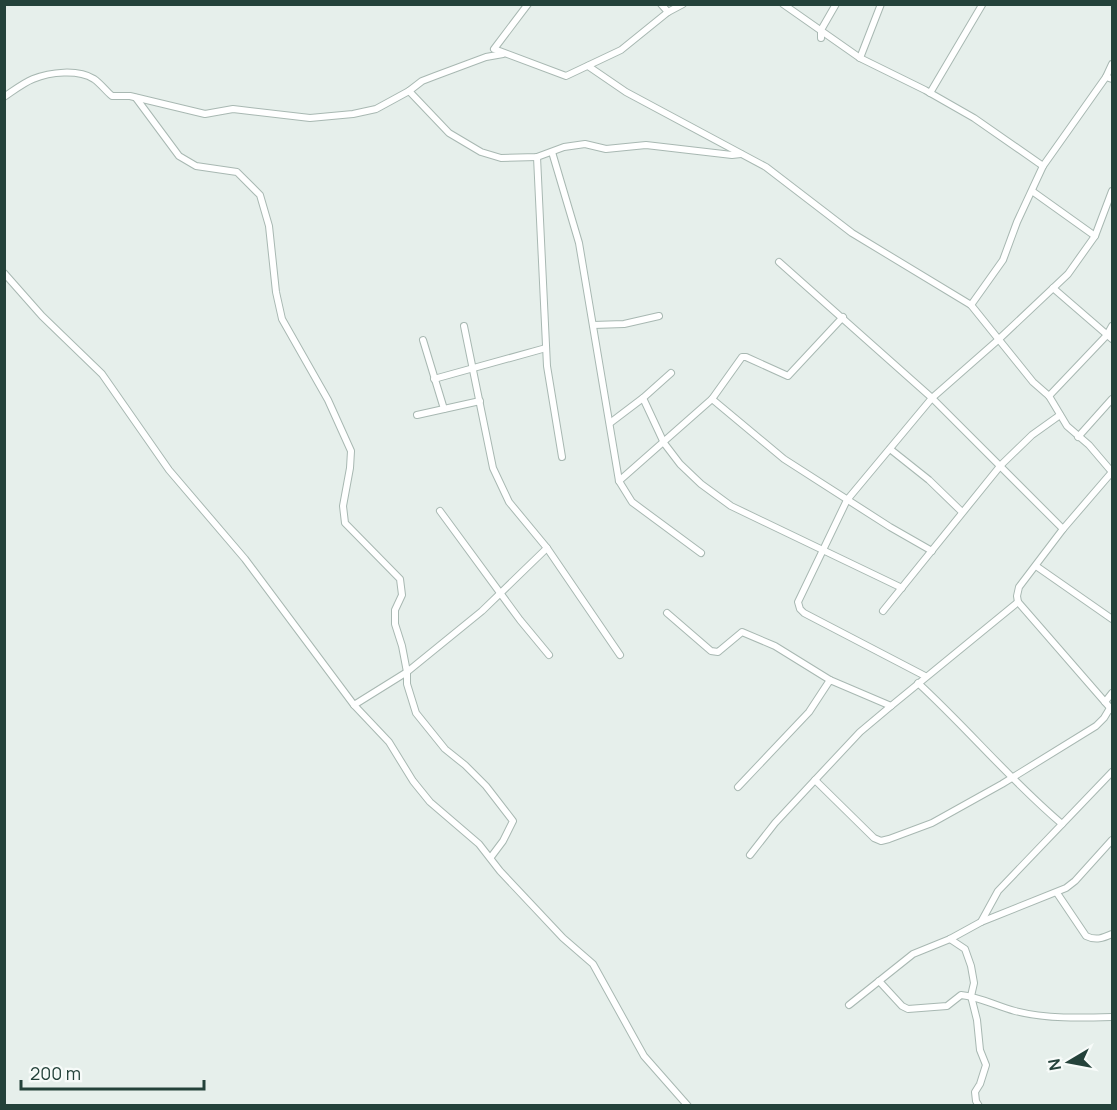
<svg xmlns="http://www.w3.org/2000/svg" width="1117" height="1110" font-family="Manrope,sans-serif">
<rect width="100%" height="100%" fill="#e6efeb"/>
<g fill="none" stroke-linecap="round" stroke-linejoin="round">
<defs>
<g id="minor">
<path d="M528,4L494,49L566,76L621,50L668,12L683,4"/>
<path d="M661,4L668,12"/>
<path d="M783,4L860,58L925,90L974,118L1043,166"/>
<path d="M821,38V30L836,4"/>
<path d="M860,58L881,4"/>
<path d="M588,66L626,92L766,167L852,233L971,305L1033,382L1049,396L1067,426L1089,445L1112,472"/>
<path d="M1106,77L1112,64"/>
<path d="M409,91L449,133L481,152L501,158L537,157L564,147L585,144L606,149L646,145L732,155L741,154"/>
<path d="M930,93L982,5"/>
<path d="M4,97C13,91 23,83 33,79C50,72 78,69 94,79C101,84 106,91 112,96H130L205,114L233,109L310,118L353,114L376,109L409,91L422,81L435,76L486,57L503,54"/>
<path d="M136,98L179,156L196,166L237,172L260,195L269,226L276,292L282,319L328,400L351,451L350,468L343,506L345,523L400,579L402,595L395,610V624L402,646L407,672V684L416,713L445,749L465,765L486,786L513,821L503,841L491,857"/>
<path d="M552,152L579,243L619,481L632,502L701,553"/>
<path d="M537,157L547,366L562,457"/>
<path d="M1032,191L1095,236"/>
<path d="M779,262L932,398L1063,529"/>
<path d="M4,273L42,316L102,374L169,470L245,559L354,705L389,742L413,781L430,802L479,844L500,871L563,938L593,964L644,1056L688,1106"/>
<path d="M1053,288L1112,339"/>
<path d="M971,305L1003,260L1017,222L1043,166L1106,77L1112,79"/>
<path d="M593,325L624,324L659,316"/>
<path d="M464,326L493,468L509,502L547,548L620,655"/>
<path d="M423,340L444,409"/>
<path d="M434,379L546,348"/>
<path d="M1049,396L1107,335L1112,326"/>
<path d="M643,398L664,443L680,464L701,484L731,506L902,588"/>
<path d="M712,399L784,459L890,527L932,551"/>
<path d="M417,415L480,401"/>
<path d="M610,423L643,398L671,373"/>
<path d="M1078,437L1112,399"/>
<path d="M890,449L929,480L962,512"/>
<path d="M1112,472L1063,529L1019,587L1017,596L1018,602L1112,710"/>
<path d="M619,481L712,399L742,357H746L788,376L843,317"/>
<path d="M440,511L520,620L549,655"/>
<path d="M1036,566L1112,619"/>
<path d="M883,611L1001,465L1032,435L1060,415"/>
<path d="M667,613L711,651L718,652L742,632L775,646L830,680"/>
<path d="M925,676L804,613L800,609L798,602L847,500L932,398L998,340L1068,274L1095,236L1112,191"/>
<path d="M918,683C968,729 1010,780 1062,824"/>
<path d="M1105,702L1112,693"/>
<path d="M354,705L407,672L482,611L547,548"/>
<path d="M815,780L860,732L891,706"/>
<path d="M738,787L809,712L830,680L891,706L1018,602"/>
<path d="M750,855L775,823L815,780L874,838L881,841L889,839L932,823L1002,784L1096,726L1104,718L1110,708"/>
<path d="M1057,893L1086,936C1096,941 1103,938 1112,934"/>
<path d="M981,922L1066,888L1075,881L1112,840"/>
<path d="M950,939L965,949L971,966L974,983L971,996L977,1020L980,1050L986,1065L980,1084L975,1092L976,1101L979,1106"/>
<path d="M879,981L902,1006L908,1009L947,1006L961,995C980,997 996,1006 1015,1011C1047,1019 1080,1018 1112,1017"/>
<path d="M849,1005L913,954L950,939L981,922L998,891L1112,772"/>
</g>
</defs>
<use href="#minor" stroke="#a8b8b2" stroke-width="8"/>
<use href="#minor" stroke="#fff" stroke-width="6"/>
</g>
<rect width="1117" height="1110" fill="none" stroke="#24423a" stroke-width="12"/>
<g transform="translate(1069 1062) rotate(260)" stroke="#f7fbf9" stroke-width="4.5" paint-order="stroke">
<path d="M0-4.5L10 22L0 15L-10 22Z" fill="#24423a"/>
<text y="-9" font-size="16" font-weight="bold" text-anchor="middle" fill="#24423a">N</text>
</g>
<path d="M21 1080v9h183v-9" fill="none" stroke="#24423a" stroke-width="3"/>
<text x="30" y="1080" font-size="18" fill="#24423a" stroke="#f7fbf9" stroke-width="4.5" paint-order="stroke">200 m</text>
</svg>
